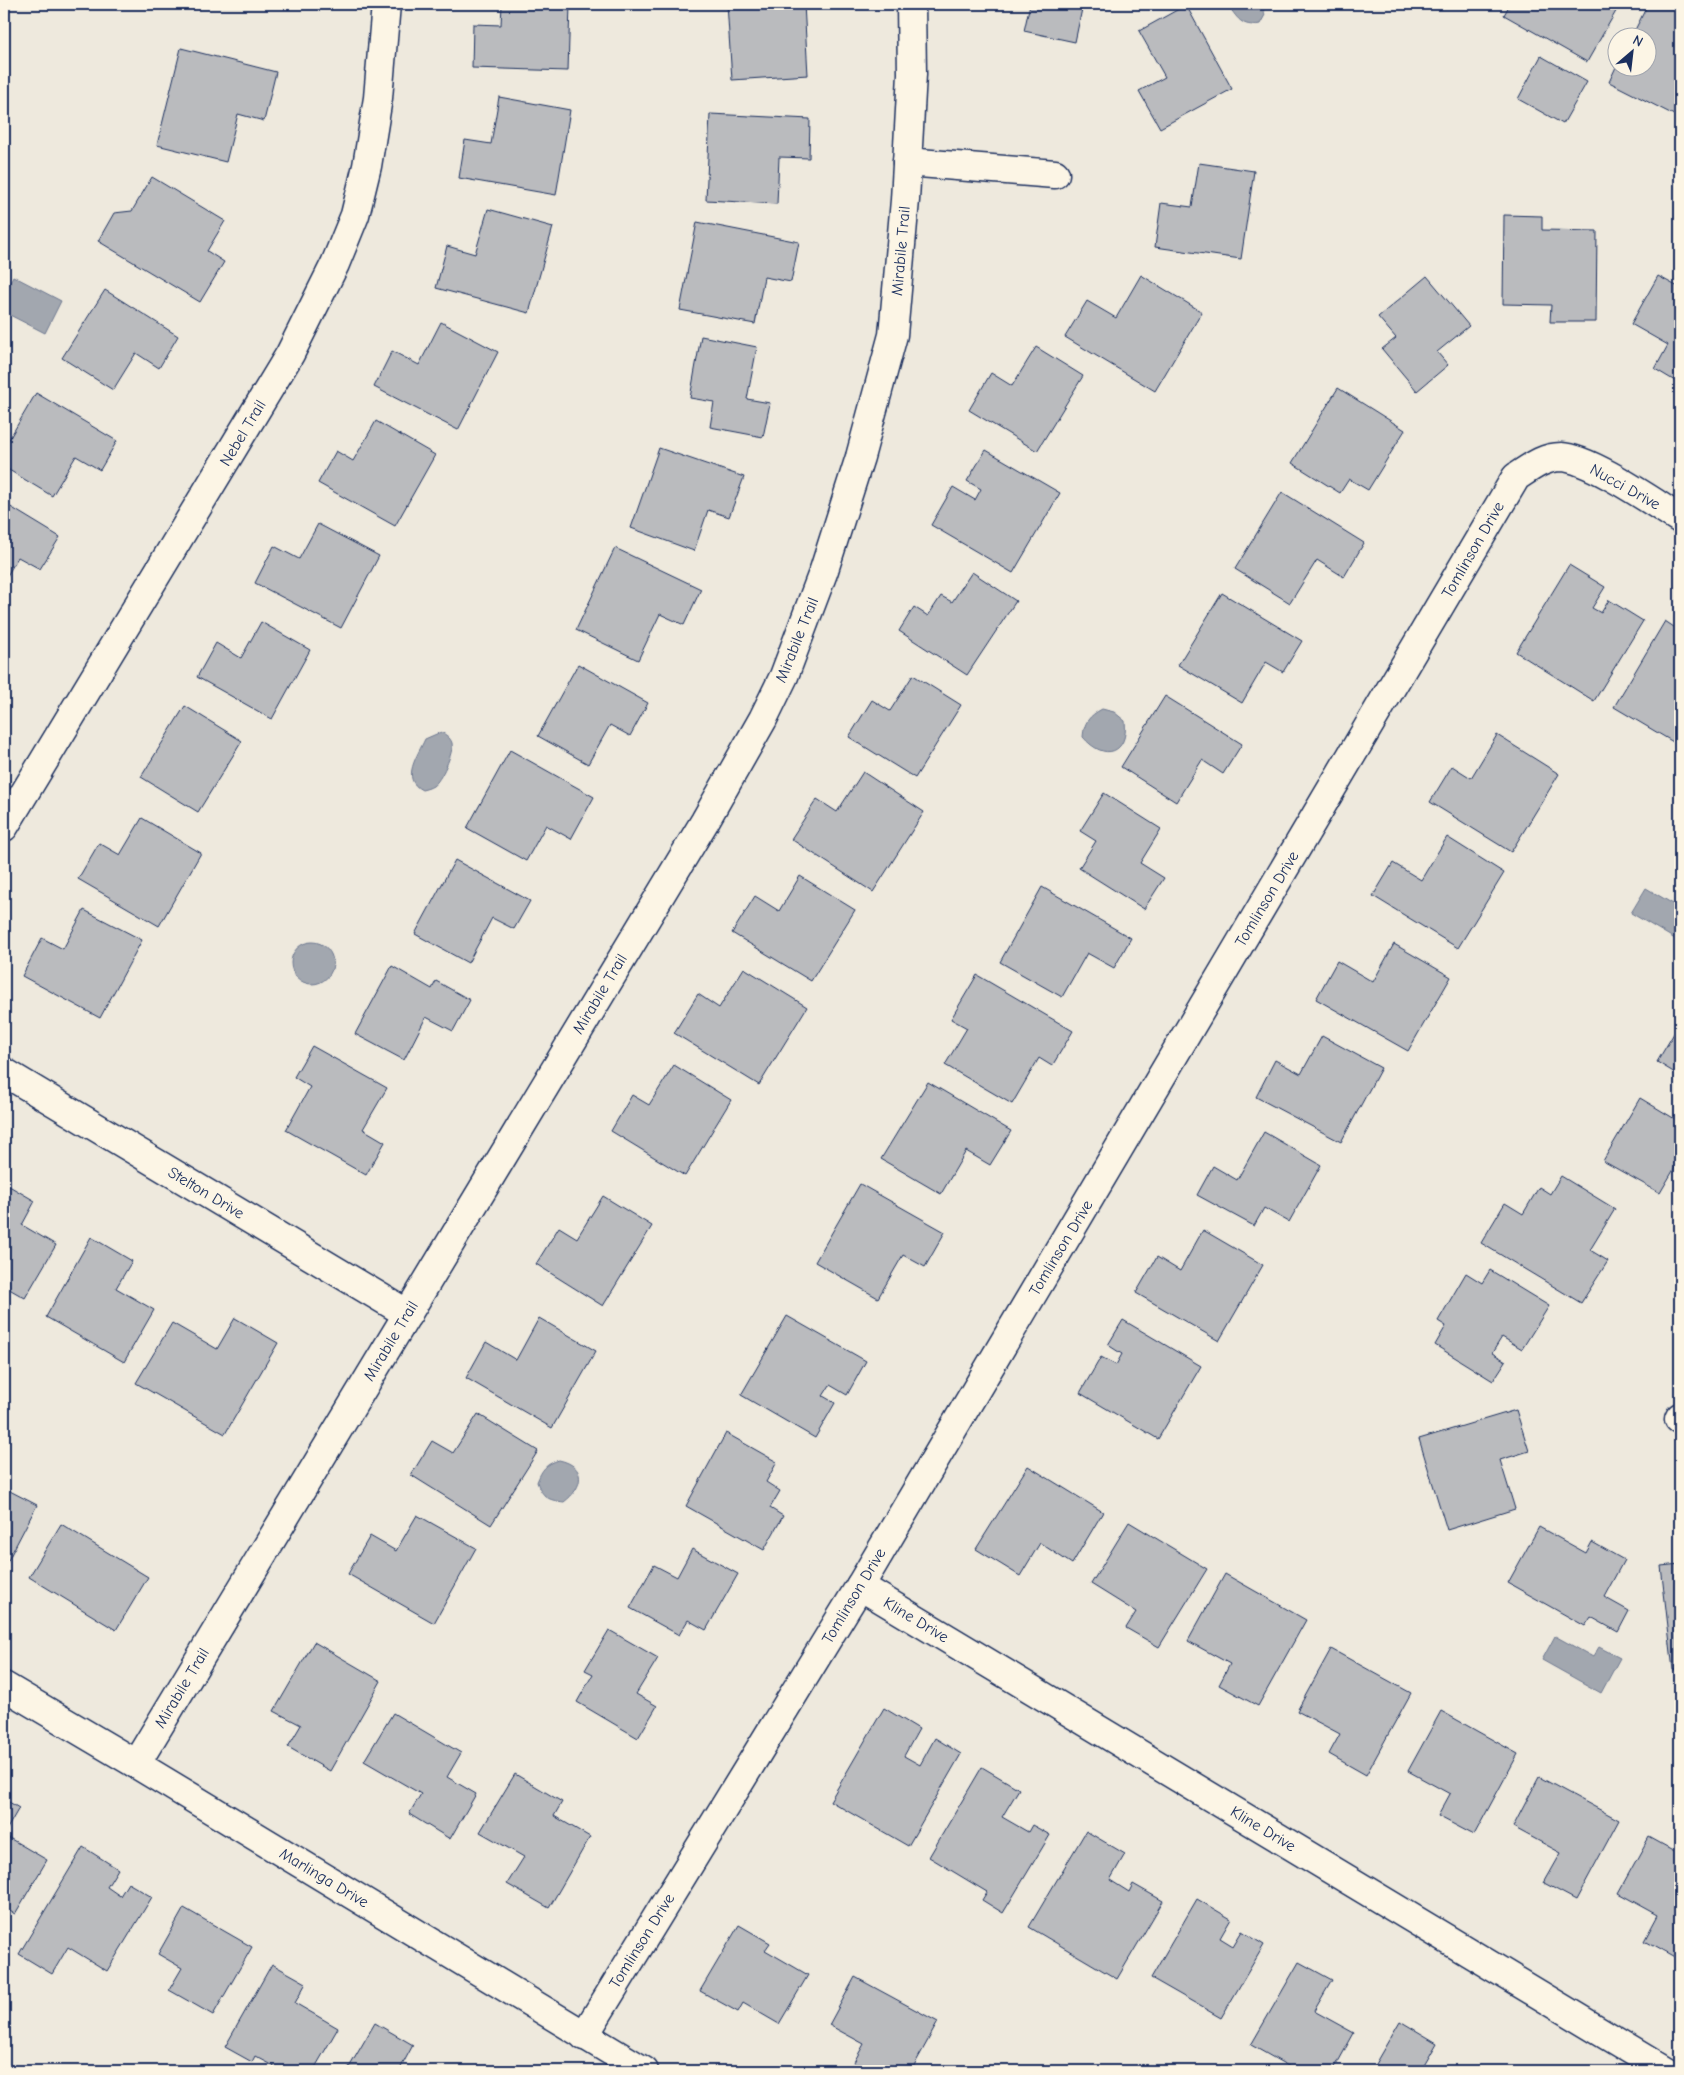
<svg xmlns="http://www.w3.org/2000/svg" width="1684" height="2075" font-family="'Comic Neue',sans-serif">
<rect width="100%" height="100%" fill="#eee9dd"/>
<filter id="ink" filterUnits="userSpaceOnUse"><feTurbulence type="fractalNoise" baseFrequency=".02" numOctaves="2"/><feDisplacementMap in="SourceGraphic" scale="10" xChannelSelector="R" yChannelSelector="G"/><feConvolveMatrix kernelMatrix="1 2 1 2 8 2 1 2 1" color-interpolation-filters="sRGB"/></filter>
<g filter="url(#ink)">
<g fill="#a2a7af" stroke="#6c778f">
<path d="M1227,4H1262L1265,15L1260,24C1241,28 1237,17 1227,4Z"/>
<path d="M13,276L61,301L45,333L4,312V295Z"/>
<path d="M1102,709L1114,712L1125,721C1129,754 1104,762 1083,737C1084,722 1089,716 1102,709Z"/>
<path d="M441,732C446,735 450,737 452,743C454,752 441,781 433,786C430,788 426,789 422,790C400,779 418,755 425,739Z"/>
<path d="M1646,888L1680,908V942L1631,913Z"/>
<circle cx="312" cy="963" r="21"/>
<path d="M559,1460C587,1466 584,1487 564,1502C548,1500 543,1498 537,1482C542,1469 546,1464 559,1460Z"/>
<path d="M1555,1636L1593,1657L1599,1647L1620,1658L1601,1693L1542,1660Z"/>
</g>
<g fill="#babbbe" stroke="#1b2f5e">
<path d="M502,4H570L568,71L472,68L473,24L501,25Z"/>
<path d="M727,4H804L808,75L732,80Z"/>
<path d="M1030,4H1083L1075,42L1024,31Z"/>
<path d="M1510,4H1616L1619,6L1587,62L1504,15Z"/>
<path d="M1648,4H1673L1680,7V38L1678,43L1680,44V118L1609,82L1616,67L1646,68V38H1631Z"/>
<path d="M1186,5L1232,89L1160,128L1139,91L1165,77L1139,31Z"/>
<path d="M181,48L276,72L264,121L238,114L226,162L157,145Z"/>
<path d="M1541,56L1587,82L1563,124L1518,99Z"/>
<path d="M499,97L570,110L556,195L459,178L465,140L491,144Z"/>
<path d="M710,114L810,119L809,158L779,157L777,204L706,200Z"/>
<path d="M1199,163L1254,171L1241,259L1155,247L1161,203L1192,207Z"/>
<path d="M152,177L225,221L207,251L224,262L200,302L98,241L114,213L132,211Z"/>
<path d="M488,209L553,227L529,313L436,288L447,246L475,254Z"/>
<path d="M1504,215L1542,216V230L1597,231L1596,322H1550L1551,305L1503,304Z"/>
<path d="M697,222L799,242L791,282L764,277L755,324L680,310Z"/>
<path d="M1141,275L1202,312L1155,391L1065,337L1087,301L1116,318Z"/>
<path d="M1427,276L1469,326L1437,352L1448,365L1417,391L1382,349L1396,338L1378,317Z"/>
<path d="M1658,276L1680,288V384L1655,369L1668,345L1631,324Z"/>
<path d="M105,290L178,336L159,368L136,353L113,390L62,358Z"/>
<path d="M441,322L498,352L458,430L374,387L392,351L419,365Z"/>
<path d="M701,336L757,347L747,399L770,403L763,437L710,427L714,402L690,398Z"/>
<path d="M1036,347L1083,376L1037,451L969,410L991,373L1012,386Z"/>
<path d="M1338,388L1405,430L1368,490L1349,479L1340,493L1292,463Z"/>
<path d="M36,393L117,441L100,470L76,456L52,496L4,467V448Z"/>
<path d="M376,421L435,455L395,526L318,483L336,451L353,461Z"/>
<path d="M659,448L744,477L729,517L708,510L694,551L631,528Z"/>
<path d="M986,450L1060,493L1013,573L931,525L953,487L975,500L981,489L967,481Z"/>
<path d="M1282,492L1364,543L1344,577L1317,560L1290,603L1235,569Z"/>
<path d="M4,503L60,537L40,569L18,557L4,581Z"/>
<path d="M318,524L379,556L341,628L255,583L274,546L299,559Z"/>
<path d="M615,548L701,589L684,625L660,614L638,660L576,630Z"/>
<path d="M1569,565L1605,587L1592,608L1601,613L1609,600L1643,621L1594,701L1516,652Z"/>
<path d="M972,572L1016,601L967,675L899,631L914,607L928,616L941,596L952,602Z"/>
<path d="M1222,593L1302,641L1283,672L1266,662L1242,703L1178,665Z"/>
<path d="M1665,621L1680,631V746L1614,707Z"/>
<path d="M261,622L310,650L272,719L197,677L216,643L241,658Z"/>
<path d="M578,664L648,703L630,736L610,725L588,764L538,736Z"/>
<path d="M913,675L961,705L915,778L849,737L872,700L890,711Z"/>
<path d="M1165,696L1242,744L1223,774L1202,760L1176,802L1121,767Z"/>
<path d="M185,706L242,741L198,812L141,777Z"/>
<path d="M1497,735L1559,774L1511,852L1430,802L1452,766L1471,778Z"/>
<path d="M510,750L594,797L571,839L546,825L526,861L467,828Z"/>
<path d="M863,772L924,812L873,892L791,839L817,799L837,812Z"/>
<path d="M1104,793L1161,829L1140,863L1164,878L1144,909L1079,868L1096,841L1080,831Z"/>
<path d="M142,818L201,853L159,926L78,879L99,843L120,855Z"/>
<path d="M1447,837L1504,873L1458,948L1373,896L1393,863L1421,880Z"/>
<path d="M455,860L530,901L514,929L492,918L468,963L415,934Z"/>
<path d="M800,876L855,910L811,981L732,933L755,896L779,911Z"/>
<path d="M1042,887L1131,938L1114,968L1087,953L1062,997L1000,962Z"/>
<path d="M84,910L142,940L100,1018L22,976L42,938L63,949Z"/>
<path d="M1394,944L1451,977L1408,1051L1316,999L1337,961L1373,982Z"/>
<path d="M392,966L432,989L436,981L470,1000L453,1031L426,1017L404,1060L355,1034Z"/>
<path d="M744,968L807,1007L759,1085L674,1033L698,994L719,1008Z"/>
<path d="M977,975L1073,1031L1052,1066L1039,1058L1012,1104L945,1065L967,1028L951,1019Z"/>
<path d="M1680,1023V1076L1657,1062Z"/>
<path d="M1322,1036L1381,1068L1341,1142L1256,1097L1275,1060L1301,1074Z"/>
<path d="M312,1046L387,1088L363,1129L385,1142L366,1175L286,1130L310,1087L294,1077Z"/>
<path d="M674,1065L731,1100L685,1176L611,1131L632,1095L649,1105Z"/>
<path d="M928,1082L1011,1131L990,1165L966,1151L941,1194L881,1159Z"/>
<path d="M1640,1098L1680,1122V1166L1677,1164L1660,1193L1603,1161Z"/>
<path d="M1264,1132L1321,1165L1289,1222L1264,1208L1254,1226L1197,1195L1213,1166L1237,1180Z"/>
<path d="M1561,1176L1615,1209L1590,1250L1608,1261L1581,1303L1481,1243L1505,1203L1523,1214L1539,1187L1550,1194Z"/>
<path d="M4,1183L35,1201L22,1225L56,1245L25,1298L4,1286Z"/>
<path d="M860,1184L945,1232L925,1267L903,1255L878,1298L815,1262Z"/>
<path d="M603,1196L652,1226L603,1306L536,1264L559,1227L577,1238Z"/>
<path d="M1203,1230L1263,1265L1219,1341L1136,1293L1157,1257L1180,1271Z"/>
<path d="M91,1237L132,1261L116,1288L154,1310L124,1362L46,1317Z"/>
<path d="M1490,1270L1549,1306L1522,1349L1502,1337L1492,1353L1506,1361L1493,1381L1435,1345L1446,1326L1438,1321L1466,1273L1482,1283Z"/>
<path d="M787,1316L866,1361L847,1395L830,1385L823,1396L835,1403L815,1438L741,1395Z"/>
<path d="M235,1318L278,1343L225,1434L136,1383L172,1323L217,1349Z"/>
<path d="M539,1318L596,1351L552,1428L466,1378L486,1342L516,1360Z"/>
<path d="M1123,1320L1201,1366L1158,1439L1080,1393L1101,1357L1116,1365L1122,1354L1108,1345Z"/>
<path d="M1516,1410L1529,1451L1500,1460L1515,1509L1447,1530L1419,1439Z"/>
<path d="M478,1414L538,1451L491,1525L411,1475L432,1441L453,1453Z"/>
<path d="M726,1433L777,1462L766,1482L780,1491L770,1508L783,1516L764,1550L686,1506Z"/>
<path d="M1028,1466L1103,1512L1072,1564L1040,1543L1020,1576L976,1549Z"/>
<path d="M4,1488L37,1505L4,1568Z"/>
<path d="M417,1515L476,1548L434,1623L348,1574L370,1536L396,1551Z"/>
<path d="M1129,1522L1207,1569L1159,1647L1126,1628L1136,1612L1091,1584Z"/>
<path d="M61,1524L148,1577L116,1630L29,1577Z"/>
<path d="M1539,1527L1586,1553L1592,1542L1624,1560L1604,1597L1629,1611L1618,1632L1591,1617L1585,1626L1508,1583Z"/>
<path d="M692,1549L738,1574L706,1630L688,1620L679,1635L630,1608L654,1565L677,1577Z"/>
<path d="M1680,1564V1669L1673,1670L1661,1566Z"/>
<path d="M1225,1574L1306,1620L1258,1706L1219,1685L1230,1664L1188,1641Z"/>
<path d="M609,1630L658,1658L636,1694L657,1706L638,1738L577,1702L593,1674L585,1670Z"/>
<path d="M314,1642L381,1681L330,1771L288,1747L301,1725L274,1711Z"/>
<path d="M1331,1649L1411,1693L1366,1775L1329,1754L1340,1734L1297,1711Z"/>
<path d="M884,1708L919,1729L904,1756L920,1765L935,1738L961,1754L908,1846L830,1801Z"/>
<path d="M1441,1711L1518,1754L1474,1835L1438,1816L1450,1794L1408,1771Z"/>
<path d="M393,1713L461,1753L447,1777L476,1794L450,1839L409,1814L421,1794L364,1761Z"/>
<path d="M982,1767L1019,1789L1002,1817L1028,1832L1032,1825L1050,1835L1003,1913L982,1900L987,1892L929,1857Z"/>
<path d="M515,1774L562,1802L554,1816L590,1837L549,1908L507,1884L524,1857L480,1832Z"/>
<path d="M1539,1777L1619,1820L1576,1900L1544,1883L1561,1853L1513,1827Z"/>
<path d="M4,1799L19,1808L4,1834Z"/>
<path d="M1086,1831L1125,1854L1110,1880L1129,1892L1133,1884L1163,1901L1117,1979L1029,1927Z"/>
<path d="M4,1835L47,1860L15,1914L4,1908Z"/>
<path d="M1649,1837L1680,1854V1961L1644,1941L1658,1915L1618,1893Z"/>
<path d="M83,1847L118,1869L107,1887L120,1896L128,1883L152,1897L107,1971L68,1947L52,1974L19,1954Z"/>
<path d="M1197,1899L1231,1919L1220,1938L1233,1946L1242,1931L1264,1945L1221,2018L1151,1978Z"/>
<path d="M184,1908L252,1947L213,2015L169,1990L182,1968L158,1954Z"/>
<path d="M739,1925L770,1943L765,1950L808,1975L779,2024L743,2003L738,2012L700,1991Z"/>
<path d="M1299,1962L1332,1980L1314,2011L1354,2033L1333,2071H1297L1251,2045Z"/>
<path d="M272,1964L306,1983L295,2003L338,2028L313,2071H271L274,2066L255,2056L252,2062L225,2047Z"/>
<path d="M855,1977L938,2022L911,2071H849L864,2044L829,2025Z"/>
<path d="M1400,2021L1437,2043L1422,2069L1425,2071H1371Z"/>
<path d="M375,2023L413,2045L399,2071H347Z"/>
</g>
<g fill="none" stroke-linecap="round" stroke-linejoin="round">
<defs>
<g id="minor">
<path d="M907,162L1055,174"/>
<path d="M4,827L290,354L335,264L355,215L367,166L378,98L386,4"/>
<path d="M4,1072L408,1314"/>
<path d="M1679,1419L1680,1417"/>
<path d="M860,1586L1666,2071"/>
<path d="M4,1686L136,1764L644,2071"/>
<path d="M136,1764L705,821L763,719L784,676L824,570L860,457L893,335L905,200L912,74L911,4"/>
<path d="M584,2036L860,1586L1516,477C1530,468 1543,457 1561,457C1590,458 1654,503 1680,519"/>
</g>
</defs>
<use href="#minor" stroke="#1b2f5e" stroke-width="31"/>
<use href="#minor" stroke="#fcf5e5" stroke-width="28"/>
</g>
</g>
<g text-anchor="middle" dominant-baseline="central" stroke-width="5" stroke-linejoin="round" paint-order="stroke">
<g font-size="16" fill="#1b2f5e" stroke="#fcf5e5">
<text transform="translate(901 251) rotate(-85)">Mirabile Trail</text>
<text transform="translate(243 433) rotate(-59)">Nebel Trail</text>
<text transform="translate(1625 487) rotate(29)">Nucci Drive</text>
<text transform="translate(1473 550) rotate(-60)">Tomlinson Drive</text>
<text transform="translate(797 640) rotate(-68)">Mirabile Trail</text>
<text transform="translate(1267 899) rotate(-59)">Tomlinson Drive</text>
<text transform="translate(600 994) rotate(-59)">Mirabile Trail</text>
<text transform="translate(206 1193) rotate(31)">Stelton Drive</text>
<text transform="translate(1061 1248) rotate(-59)">Tomlinson Drive</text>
<text transform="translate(391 1341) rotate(-59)">Mirabile Trail</text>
<text transform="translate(854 1596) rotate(-59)">Tomlinson Drive</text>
<text transform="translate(916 1620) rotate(31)">Kline Drive</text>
<text transform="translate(182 1688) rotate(-59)">Mirabile Trail</text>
<text transform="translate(1263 1829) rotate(31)">Kline Drive</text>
<text transform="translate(324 1878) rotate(31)">Marlinga Drive</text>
<text transform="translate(642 1941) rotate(-58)">Tomlinson Drive</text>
</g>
</g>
<rect width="1684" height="2075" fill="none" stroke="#fcf5e5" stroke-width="20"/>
<rect x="10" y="10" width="1664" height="2055" fill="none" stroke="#1b2f5e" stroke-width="2" filter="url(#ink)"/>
<g transform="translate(1632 52) rotate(28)"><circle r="24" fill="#fcf5e5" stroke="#a2a6af"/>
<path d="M0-4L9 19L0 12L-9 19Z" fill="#1b2f5e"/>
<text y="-8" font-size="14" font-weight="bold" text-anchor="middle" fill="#1b2f5e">N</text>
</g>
</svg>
